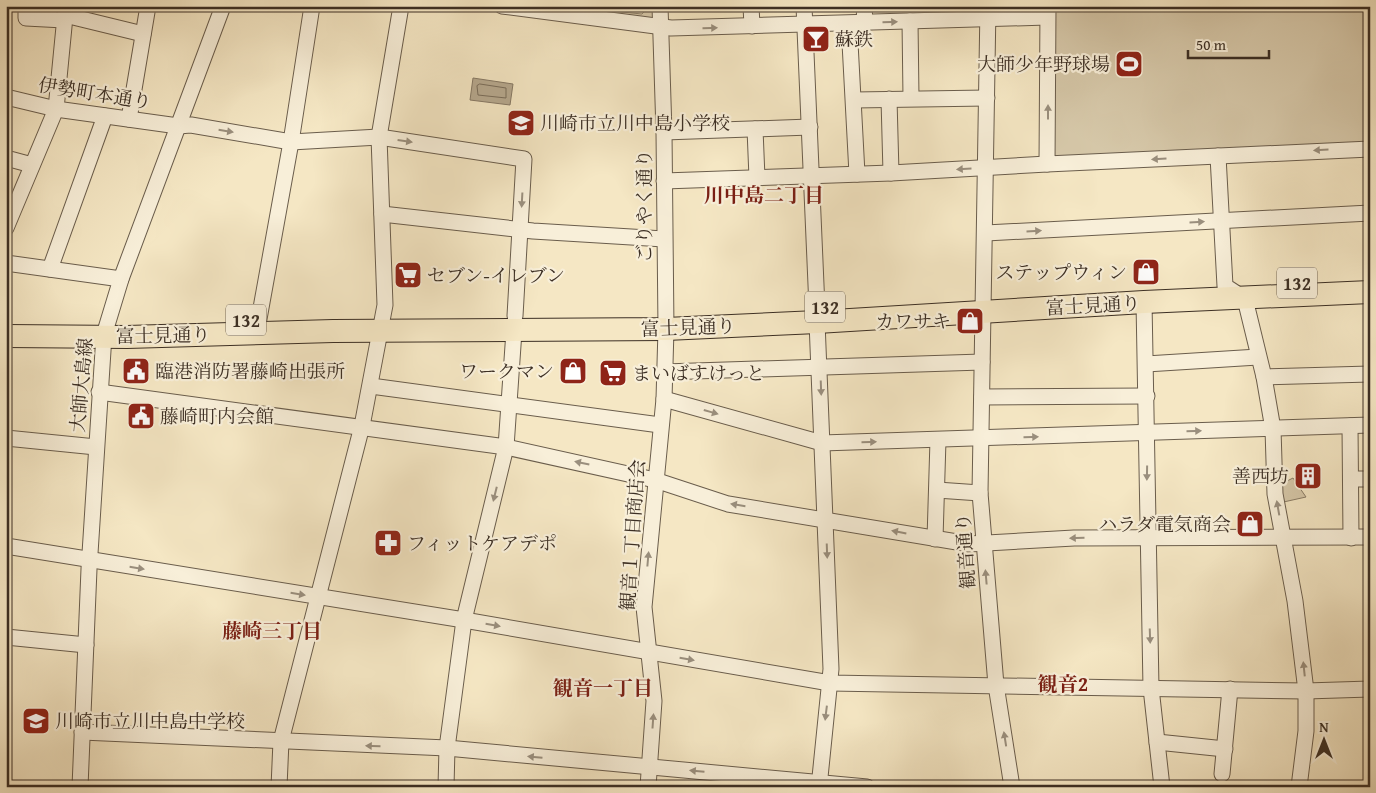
<svg xmlns="http://www.w3.org/2000/svg" width="1376" height="793" font-family="'Gentium Book Plus','Noto Serif JP',serif">
<rect width="100%" height="100%" fill="#f5e7c4"/>
<filter id="stains"><feTurbulence type="fractalNoise" baseFrequency=".004" numOctaves="4"/><feColorMatrix values="0 0 0 0 .2 0 0 0 0 .09 0 0 0 0 .02 0 0 0 .5 -.17"/></filter>
<radialGradient id="worn" r=".72"><stop offset=".6" stop-color="#630" stop-opacity="0"/><stop offset="1" stop-color="#630" stop-opacity=".3"/></radialGradient>
<g fill="#d6c8a9" stroke="#897c66">
<path d="M649,6H653V16L650,19L601,13L602,10L642,14Z"/>
<path d="M1051,6H1370V143L1054,158Z"/>
<path d="M1293,478L1306,497L1279,503L1277,486Z"/>
</g>
<path fill="#b6a88e" stroke="#857864" d="M473,78L513,84L510,105L470,100Z"/>
<g fill="none" stroke-linecap="round" stroke-linejoin="round">
<path stroke="#796c59" stroke-width="1" d="M480,84L506,88V98L478,95L477,86Z"/>
<defs>
<g id="minor">
<path d="M26,6V18L64,20"/>
<path d="M502,6L671,28L1047,17"/>
<path d="M751,6L752,26"/>
<path d="M804,6L817,308"/>
<path d="M864,6L865,23"/>
<path d="M988,6L980,493L996,685L1012,787"/>
<path d="M1048,6L1047,164L1370,149"/>
<path d="M65,15L143,34"/>
<path d="M910,21L911,98"/>
<path d="M849,24L857,174"/>
<path d="M6,97L56,109L178,126L191,125L291,142L379,137L524,159L515,316"/>
<path d="M889,99L891,173"/>
<path d="M854,100L987,98"/>
<path d="M129,119L148,6"/>
<path d="M755,129L757,178"/>
<path d="M664,132L810,127"/>
<path d="M1218,156L1225,286L1245,299L1264,377L1273,429L1275,494L1295,601L1306,691V731L1299,787"/>
<path d="M6,158L32,165"/>
<path d="M664,181L891,173L1047,164"/>
<path d="M382,214L533,231L664,239"/>
<path d="M6,228L56,109L66,6"/>
<path d="M986,233L1370,213"/>
<path d="M6,263L121,279"/>
<path d="M50,269L105,116"/>
<path d="M1144,302L1151,688L1162,787"/>
<path d="M259,319L291,142L312,6"/>
<path d="M817,322L831,669L819,787"/>
<path d="M1146,364L1258,357"/>
<path d="M664,372L982,362"/>
<path d="M1264,377L1370,374"/>
<path d="M371,386L660,425"/>
<path d="M99,392L506,447L655,480L728,504L969,544L1074,538L1370,537"/>
<path d="M982,397L1147,396"/>
<path d="M664,399L822,443L1370,425"/>
<path d="M1350,426L1351,538"/>
<path d="M6,438L96,447"/>
<path d="M1351,479H1370"/>
<path d="M937,490L980,493"/>
<path d="M935,539L938,440"/>
<path d="M6,546L464,620L830,683L1306,691L1370,689"/>
<path d="M6,637L86,645"/>
<path d="M82,732L447,748L867,787"/>
<path d="M1157,742L1225,749"/>
<path d="M1222,774L1230,689"/>
<path d="M80,787L89,569L104,335L121,279L223,6"/>
<path d="M279,787L281,741L362,426L385,305L379,137L401,6"/>
<path d="M446,787L447,748L464,620L506,447L514,331"/>
<path d="M648,787L654,701L644,607L664,399L666,329L664,132L660,6"/>
</g>
<path id="highway" d="M6,336L127,337L333,331L666,329L817,322L1144,302L1370,292"/>
</defs>
<use href="#minor" stroke="#6a5d4c" stroke-width="17"/>
<use href="#highway" stroke="#3c2f24" stroke-width="24"/>
<use href="#minor" stroke="#f8efd9" stroke-width="15"/>
<use href="#highway" stroke="#f5e7c4" stroke-width="22"/>
</g>
<defs><path id="oneway-solid" d="M-6-.8H1V-3.2L6.5 0L1 3.2V.8H-6Z" transform="scale(1.25)"/></defs>
<g fill="#9a8f7e">
<use href="#oneway-solid" transform="translate(890 22) rotate(-2)"/>
<use href="#oneway-solid" transform="translate(710 28) rotate(-1)"/>
<use href="#oneway-solid" transform="translate(1048 112) rotate(-90)"/>
<use href="#oneway-solid" transform="translate(226 131) rotate(9)"/>
<use href="#oneway-solid" transform="translate(405 141) rotate(8)"/>
<use href="#oneway-solid" transform="translate(1321 150) rotate(177)"/>
<use href="#oneway-solid" transform="translate(1159 159) rotate(177)"/>
<use href="#oneway-solid" transform="translate(964 169) rotate(177)"/>
<use href="#oneway-solid" transform="translate(522 200) rotate(93)"/>
<use href="#oneway-solid" transform="translate(1197 222) rotate(-3)"/>
<use href="#oneway-solid" transform="translate(1034 231) rotate(-3)"/>
<use href="#oneway-solid" transform="translate(821 388) rotate(88)"/>
<use href="#oneway-solid" transform="translate(711 412) rotate(16)"/>
<use href="#oneway-solid" transform="translate(1194 431) rotate(-2)"/>
<use href="#oneway-solid" transform="translate(1031 437) rotate(-2)"/>
<use href="#oneway-solid" transform="translate(869 442) rotate(-1)"/>
<use href="#oneway-solid" transform="translate(582 463) rotate(-168)"/>
<use href="#oneway-solid" transform="translate(1147 473) rotate(91)"/>
<use href="#oneway-solid" transform="translate(495 494) rotate(104)"/>
<use href="#oneway-solid" transform="translate(738 505) rotate(-171)"/>
<use href="#oneway-solid" transform="translate(1278 508) rotate(-100)"/>
<use href="#oneway-solid" transform="translate(899 532) rotate(-169)"/>
<use href="#oneway-solid" transform="translate(1077 538) rotate(178)"/>
<use href="#oneway-solid" transform="translate(827 551) rotate(88)"/>
<use href="#oneway-solid" transform="translate(648 559) rotate(-85)"/>
<use href="#oneway-solid" transform="translate(137 568) rotate(9)"/>
<use href="#oneway-solid" transform="translate(986 577) rotate(-95)"/>
<use href="#oneway-solid" transform="translate(298 594) rotate(9)"/>
<use href="#oneway-solid" transform="translate(493 625) rotate(10)"/>
<use href="#oneway-solid" transform="translate(1150 636) rotate(88)"/>
<use href="#oneway-solid" transform="translate(687 659) rotate(10)"/>
<use href="#oneway-solid" transform="translate(1304 669) rotate(-96)"/>
<use href="#oneway-solid" transform="translate(826 713) rotate(97)"/>
<use href="#oneway-solid" transform="translate(653 721) rotate(-86)"/>
<use href="#oneway-solid" transform="translate(1005 739) rotate(-99)"/>
<use href="#oneway-solid" transform="translate(373 746) rotate(-178)"/>
<use href="#oneway-solid" transform="translate(535 757) rotate(-175)"/>
<use href="#oneway-solid" transform="translate(697 771) rotate(-175)"/>
</g>
<defs>
<symbol id="bar-square" viewBox="-11 -11 22 22"><rect x="-9" y="-9" width="18" height="18" rx="4" fill="#8f2418" stroke="#f8efd9"/><path d="M-6-5H6L.8 .8V4.5H3.5V6h-7V4.5H-.8V.8Z" fill="#fff"/></symbol>
<symbol id="stadium-square" viewBox="-11 -11 22 22"><rect x="-9" y="-9" width="18" height="18" rx="4" fill="#8f2418" stroke="#f8efd9"/><path d="M0-5a6.5 5 0 1 0 0 10a6.5 5 0 1 0 0-10ZM-3.5-1.8h7v3.6h-7Z" fill="#fff"/></symbol>
<symbol id="school-square" viewBox="-11 -11 22 22"><rect x="-9" y="-9" width="18" height="18" rx="4" fill="#8f2418" stroke="#f8efd9"/><path d="M0-5L7-2L0 1L-7-2ZM-4 1L0 2.5L4 1V4Q0 6-4 4Z" fill="#fff"/></symbol>
<symbol id="shop-square" viewBox="-11 -11 22 22"><rect x="-9" y="-9" width="18" height="18" rx="4" fill="#8f2418" stroke="#f8efd9"/><path d="M-5-2.5h2.3a2.7 3.5 0 0 1 5.4 0H5L5.5 6h-11ZM-1.5-2.5h3a1.5 2.3 0 0 0-3 0Z" fill="#fff"/></symbol>
<symbol id="supermarket-square" viewBox="-11 -11 22 22"><rect x="-9" y="-9" width="18" height="18" rx="4" fill="#8f2418" stroke="#f8efd9"/><path d="M-6-5.5h2.5l.6 2H6L4.5 2H-2.5L-4.4-4H-6ZM-1.5 3.2a1.3 1.3 0 1 0 .1 0ZM3 3.2a1.3 1.3 0 1 0 .1 0Z" fill="#fff"/></symbol>
<symbol id="civic-square" viewBox="-11 -11 22 22"><rect x="-9" y="-9" width="18" height="18" rx="4" fill="#8f2418" stroke="#f8efd9"/><path d="M-.6-6.5H3V-4.5H.6V-3L4-1V1h2V6H-6V1h2V-1L-.6-3ZM-1.2 2.5V6h2.4V2.5Z" fill="#fff"/></symbol>
<symbol id="building-square" viewBox="-11 -11 22 22"><rect x="-9" y="-9" width="18" height="18" rx="4" fill="#8f2418" stroke="#f8efd9"/><path d="M-4-6H4V6H1V3H-1V6H-4ZM-2.5-4.3h1.7v1.8h-1.7ZM.8-4.3h1.7v1.8H.8ZM-2.5-1h1.7V.8h-1.7ZM.8-1h1.7V.8H.8Z" fill="#fff"/></symbol>
<symbol id="pharmacy-square" viewBox="-11 -11 22 22"><rect x="-9" y="-9" width="18" height="18" rx="4" fill="#8f2418" stroke="#f8efd9"/><path d="M-2-6h4v4h4v4h-4v4h-4v-4h-4v-4h4Z" fill="#fff"/></symbol>
</defs>
<g fill-rule="evenodd">
<use href="#bar-square" x="800" y="23" width="32" height="32"/>
<use href="#stadium-square" x="1113" y="48" width="32" height="32"/>
<use href="#school-square" x="505" y="107" width="32" height="32"/>
<use href="#shop-square" x="1130" y="256" width="32" height="32"/>
<use href="#supermarket-square" x="392" y="259" width="32" height="32"/>
<use href="#shop-square" x="954" y="305" width="32" height="32"/>
<use href="#civic-square" x="120" y="355" width="32" height="32"/>
<use href="#shop-square" x="557" y="355" width="32" height="32"/>
<use href="#supermarket-square" x="597" y="357" width="32" height="32"/>
<use href="#civic-square" x="125" y="400" width="32" height="32"/>
<use href="#building-square" x="1292" y="460" width="32" height="32"/>
<use href="#shop-square" x="1234" y="508" width="32" height="32"/>
<use href="#pharmacy-square" x="372" y="527" width="32" height="32"/>
<use href="#school-square" x="20" y="705" width="32" height="32"/>
</g>
<g text-anchor="middle" dominant-baseline="central" stroke-width="4.5" stroke-linejoin="round" paint-order="stroke">
<g fill="#f8efd9" stroke="#74695a" stroke-width="1">
<rect x="1277" y="267.5" width="40" height="31" rx="4"/>
<rect x="805" y="291.5" width="40" height="31" rx="4"/>
<rect x="226" y="304.5" width="40" height="31" rx="4"/>
</g>
<g font-size="18" font-weight="bold" fill="#3c2f24">
<text x="1297" y="283">132</text>
<text x="825" y="307">132</text>
<text x="246" y="320">132</text>
</g>
<g font-size="19" fill="#3c2f24" stroke="#f8efd9" text-anchor="start">
<text x="835" y="39">蘇鉄</text>
<text x="1110" y="64" text-anchor="end">大師少年野球場</text>
<text x="540" y="123">川崎市立川中島小学校</text>
<text x="1127" y="272" text-anchor="end">ステップウィン</text>
<text x="427" y="275">セブン-イレブン</text>
<text x="951" y="321" text-anchor="end">カワサキ</text>
<text x="155" y="371">臨港消防署藤崎出張所</text>
<text x="554" y="371" text-anchor="end">ワークマン</text>
<text x="632" y="373">まいばすけっと</text>
<text x="160" y="416">藤崎町内会館</text>
<text x="1289" y="476" text-anchor="end">善西坊</text>
<text x="1231" y="524" text-anchor="end">ハラダ電気商会</text>
<text x="407" y="543">フィットケアデポ</text>
<text x="55" y="721">川崎市立川中島中学校</text>
</g>
<g font-size="19" fill="#3c2f24" stroke="#f8efd9">
<text transform="translate(95 93) rotate(9)">伊勢町本通り</text>
<text transform="translate(644 206) rotate(-90)">ごりやく通り</text>
<text transform="translate(1093 305) rotate(-3)">富士見通り</text>
<text transform="translate(688 327) rotate(-2)">富士見通り</text>
<text transform="translate(163 335) rotate(-1)">富士見通り</text>
<text transform="translate(81 385) rotate(-85)">大師大島線</text>
<text transform="translate(632 535) rotate(-86)">観音１丁目商店会</text>
<text transform="translate(965 551) rotate(-94)">観音通り</text>
</g>
<g font-size="20" font-weight="bold" fill="#7a1f14" stroke="#f8efd9">
<text x="764" y="194">川中島二丁目</text>
<text x="272" y="630">藤崎三丁目</text>
<text x="1063" y="683">観音2</text>
<text x="603" y="687">観音一丁目</text>
</g>
</g>
<rect width="1376" height="793" fill="none" stroke="#f5e7c4" stroke-width="25"/>
<rect x="8" y="8" width="1361" height="778" fill="none" stroke="#3c2f24" stroke-width="2.5"/>
<rect x="12" y="12" width="1351" height="768" fill="none" stroke="#3c2f24"/>
<g transform="translate(1324 740)" stroke="#f8efd9" stroke-width="4" paint-order="stroke">
<path d="M0-4L9 19L0 12L-9 19Z" fill="#3c2f24"/>
<text y="-8" font-size="14" font-weight="bold" text-anchor="middle" fill="#3c2f24">N</text>
</g>
<path d="M1188 50v8h81v-8" fill="none" stroke="#3c2f24" stroke-width="2.5"/>
<text x="1196" y="50" font-size="15" fill="#3c2f24" stroke="#f8efd9" stroke-width="4" paint-order="stroke">50 m</text>
<rect width="100%" height="100%" filter="url(#stains)"/>
<rect width="100%" height="100%" fill="url(#worn)"/>
</svg>
